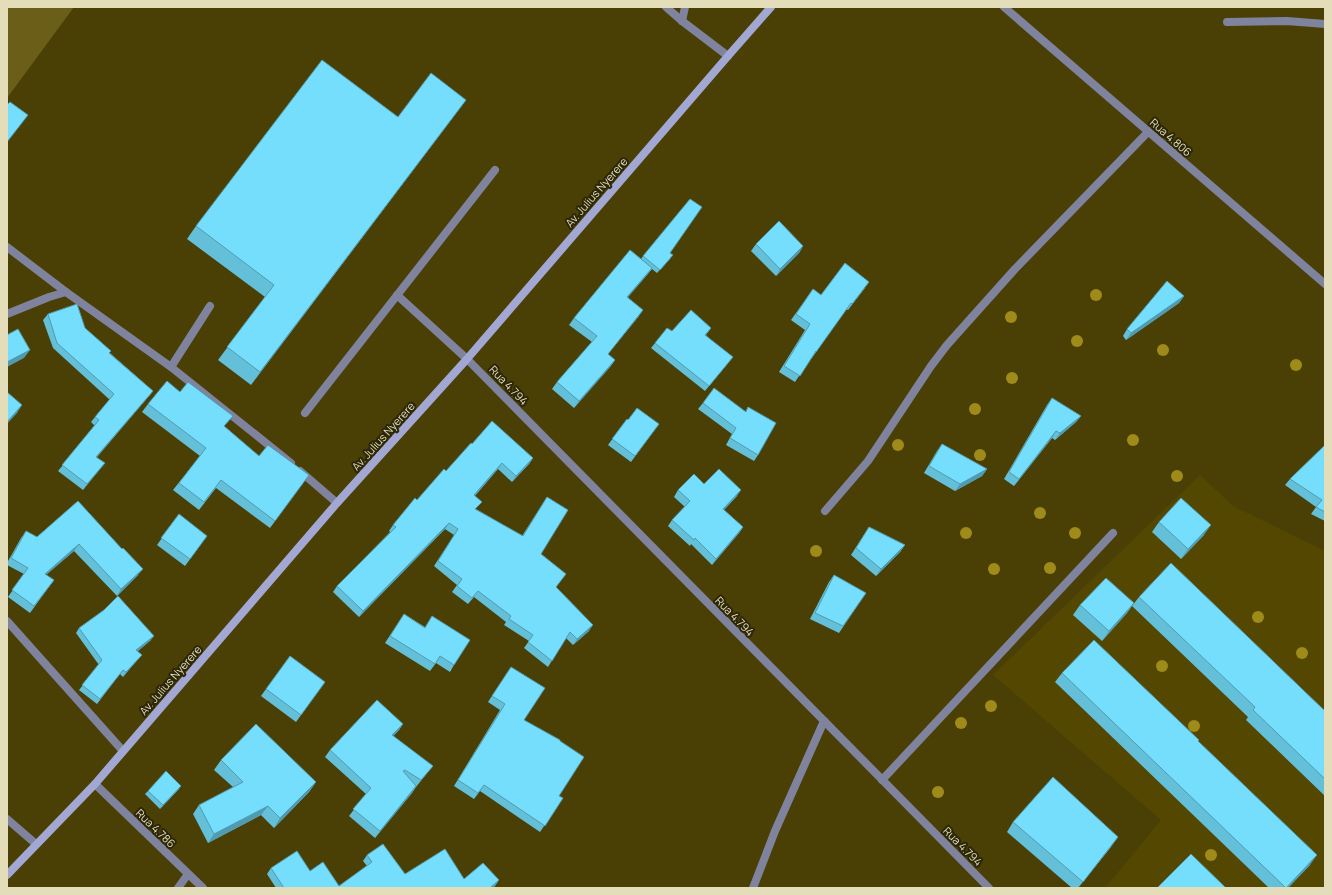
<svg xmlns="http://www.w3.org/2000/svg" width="1332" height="895" font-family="Manrope,sans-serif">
<rect width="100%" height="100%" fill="#4a4005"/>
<path fill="#534701" d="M1200,475L1233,506L1325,551V886L1323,888H1105L1161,820L993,675Z"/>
<path fill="#6a5e18" d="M7,7H74L7,98Z"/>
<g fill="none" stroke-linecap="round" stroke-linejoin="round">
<g stroke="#7f839e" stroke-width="8">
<path d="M666,7L682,21L728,56"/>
<path d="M682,21L685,7"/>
<path d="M397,295L467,359"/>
<path d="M171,367L210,306"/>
<path d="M305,413L495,170"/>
</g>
<g stroke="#7f839e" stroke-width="8">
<path d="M1004,7L1325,284"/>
<path d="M1227,22L1287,21L1325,24"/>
<path d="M7,247L66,292L171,367L291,463"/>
<path d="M7,314L49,297L66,292"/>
<path d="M467,359L989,888"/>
<path d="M300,471L337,503"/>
<path d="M825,511L868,461L931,366L947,345L1015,269L1148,132"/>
<path d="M7,621L123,751"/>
<path d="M882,780L1113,533"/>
<path d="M95,784L203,888"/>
<path d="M7,819L36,844"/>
<path d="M178,888L188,874"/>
<path d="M753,888L775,831L824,721"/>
</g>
<path stroke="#a2a8d3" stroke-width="8" d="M7,875L95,784L337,503L467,359L728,56L771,7"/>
</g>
<g fill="#9e8b19">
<circle cx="1096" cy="295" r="6"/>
<circle cx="1011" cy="317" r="6"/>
<circle cx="1077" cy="341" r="6"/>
<circle cx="1163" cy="350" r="6"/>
<circle cx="1296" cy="365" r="6"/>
<circle cx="1012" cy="378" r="6"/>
<circle cx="975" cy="409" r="6"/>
<circle cx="1133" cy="440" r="6"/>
<circle cx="898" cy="445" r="6"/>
<circle cx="980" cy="455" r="6"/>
<circle cx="1177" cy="476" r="6"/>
<circle cx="1040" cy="513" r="6"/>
<circle cx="966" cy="533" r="6"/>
<circle cx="1075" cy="533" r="6"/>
<circle cx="816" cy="551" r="6"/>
<circle cx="1050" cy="568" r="6"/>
<circle cx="994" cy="569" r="6"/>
<circle cx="1258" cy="617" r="6"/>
<circle cx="1302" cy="653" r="6"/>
<circle cx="1162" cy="666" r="6"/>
<circle cx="991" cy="706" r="6"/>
<circle cx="961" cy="723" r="6"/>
<circle cx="1194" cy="726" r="6"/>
<circle cx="938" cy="792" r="6"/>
<circle cx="1211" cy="855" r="6"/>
</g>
<g fill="#64bfd9">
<path d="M466,100L457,112L251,385L218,360L265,297L187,239L196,226L398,117Z"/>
<path d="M756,244L803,246L799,253L776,276L751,251Z"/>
<path d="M670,253V259L657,273L652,269L647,275L628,297L639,316L608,354L615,360L610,367L574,408L552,389L557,382L592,342L569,325L574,318L641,259L643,256Z"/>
<path d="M865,288L848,310L846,309L812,358H811L795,382L779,372L805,330L791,320L813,289L821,295Z"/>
<path d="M1184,296L1179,303L1126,340L1123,336L1127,329Z"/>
<path d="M48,314L85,328L110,353L153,391L149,396L97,457L100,469L83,490L58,471L95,426L91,422L95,417L110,400L53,348L43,320Z"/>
<path d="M711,328L706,335L729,362L705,391L651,348L655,343L672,331Z"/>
<path d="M180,392L225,427L259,456L303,483L270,528L216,488L199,510L173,490L200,456L142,412L148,404Z"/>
<path d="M1052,398L1081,416L1076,422L1055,440L1052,438L1014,486L1004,479L1047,405Z"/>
<path d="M703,403L745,412L748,407L758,455L754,461L726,445L732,434L698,409Z"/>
<path d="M627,419L628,420L659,424L631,462L608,445Z"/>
<path d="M472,444L533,458L529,464L512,482L498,469L475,496L476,509L522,536L547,497L541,554L556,587L589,631L573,645L566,638L548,667L524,648L529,641L504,625L506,622L474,597L468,604L452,592L457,585L434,566L454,535L445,529L359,617L333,592L337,586L390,532L389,531L393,525L417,500L446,471Z"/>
<path d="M942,444L987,469L982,476L955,491L924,473L937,451Z"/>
<path d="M1325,446V521L1311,514L1316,507L1285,485L1290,479Z"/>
<path d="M704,484L737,496L724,510L743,527L739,533L712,565L691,544L690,546L668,526L672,520L685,507L674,497L678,490Z"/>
<path d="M78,501L138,575L117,596L74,551L46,575L54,580L30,613L8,597L24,574L7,565V563L21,538L26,531L37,537Z"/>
<path d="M179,514L202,543L185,566L157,545Z"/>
<path d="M1159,522L1204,535L1181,559L1152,532Z"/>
<path d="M869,527L905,545L900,552L876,576L851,555Z"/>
<path d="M834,575L866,593L839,633L810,619L829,582Z"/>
<path d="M1139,597L1325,711V796L1246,720L1248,717L1132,606Z"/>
<path d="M1134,603L1127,613L1102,641L1073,615L1080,605Z"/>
<path d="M404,614L425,627L432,616L454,665L450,672L436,663L430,671L385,643Z"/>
<path d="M79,628L151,640L138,651V659L123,677L120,674L97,704L79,690L99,665L76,633Z"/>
<path d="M507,673L524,720L560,741L559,796L563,798L540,832L480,791L474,799L454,786L500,710L488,702Z"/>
<path d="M1062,673L1310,865L1288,888H1269L1055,682Z"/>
<path d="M325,682L296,722L261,696L266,689Z"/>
<path d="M403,724L399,730L393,736L433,766L428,772L416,787L412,793L375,838L349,816L366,794L325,757L330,750Z"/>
<path d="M221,760L316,782L309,792L274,828L261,815L208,843L193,814L199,805L233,787L214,770Z"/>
<path d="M179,789L160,809L145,794L148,791Z"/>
<path d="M1013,822L1111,847L1078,888H1072L1007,832Z"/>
<path d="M367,855L405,874L464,879L499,880L495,886L493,888H276L267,874L271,868L310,871L339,886L367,866L363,861Z"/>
</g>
<g fill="#519bb0">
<path d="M466,100L457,112L251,385L260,372Z"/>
<path d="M803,246L799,253L776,276L780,269Z"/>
<path d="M652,268L647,275L622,304L627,297Z"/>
<path d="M1184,296L1179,303L1126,340L1131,333Z"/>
<path d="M643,310L639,316L603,360L608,354Z"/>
<path d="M30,350L24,358L7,367V362Z"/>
<path d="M615,360L610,367L574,408L579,401Z"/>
<path d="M153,391L149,396L92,463L96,457Z"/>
<path d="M22,405L17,413L7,424V422Z"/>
<path d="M1081,416L1076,422L1055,440L1060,433Z"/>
<path d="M1056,431L1052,438L1014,486L1019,479Z"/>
<path d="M533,458L529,464L512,482L516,476Z"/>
<path d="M105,463L100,469L83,490L87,484Z"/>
<path d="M502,463L498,469L470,501L474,495Z"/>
<path d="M987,469L982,476L955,491L960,484Z"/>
<path d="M741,490L737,496L719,515L723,509Z"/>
<path d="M449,523L445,529L359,617L363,611Z"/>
<path d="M1211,525L1204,535L1181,559L1188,549Z"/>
<path d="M743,527L739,533L712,565L716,559Z"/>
<path d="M79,544L74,551L40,580L45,574Z"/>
<path d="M905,545L900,552L876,576L881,569Z"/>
<path d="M143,569L138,575L117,596L121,589Z"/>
<path d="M1134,603L1127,613L1102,641L1109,631Z"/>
<path d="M593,625L589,631L573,645L577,639Z"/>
<path d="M154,636L151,640L133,655L136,650Z"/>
<path d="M142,655L138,659L123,677L126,672Z"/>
<path d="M403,724L399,730L388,742L392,735Z"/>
<path d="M316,782L309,792L274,828L280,818Z"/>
<path d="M181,786L179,789L160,809L163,805Z"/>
<path d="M416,786L412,793L375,838L380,831Z"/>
<path d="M268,806L261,815L208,843L214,834Z"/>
<path d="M1118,837L1111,847L1078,888L1083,882Z"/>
<path d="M1317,855L1310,865L1288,888H1286Z"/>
<path d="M499,880L495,886L493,888H490Z"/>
</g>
<g fill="#74defc" stroke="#519bb0">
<path d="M322,60L398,117L431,73L466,100L260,372L227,347L274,285L196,226Z"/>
<path d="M10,102L28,115L7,142V105Z"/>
<path d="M690,199L702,207L670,253L673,255L660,270L643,256Z"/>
<path d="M779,221L803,246L780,269L756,244Z"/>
<path d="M630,250L652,268L627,297L643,310L608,354L615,360L579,401L557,382L597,336L574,318Z"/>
<path d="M845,263L869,282L852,304L851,303L816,352V351L800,376L784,366L810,324L796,314L813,289L821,295Z"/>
<path d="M1167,281L1184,296L1131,333L1127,329Z"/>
<path d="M77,304L85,328L111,351L109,353L153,391L96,457L105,463L87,484L62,465L99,420L95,417L114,394L57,343L48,314Z"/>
<path d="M691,310L711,328L705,335L733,357L709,386L655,343L667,328L672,331Z"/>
<path d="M18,329L30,350L7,362V335Z"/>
<path d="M167,381L180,392L188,382L233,416L224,426L259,456L268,445L309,475L275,521L221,480L204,502L179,483L206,448L148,404Z"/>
<path d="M714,388L746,412L748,407L776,423L758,455L730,438L736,428L703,403Z"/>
<path d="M7,392L22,405L7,422Z"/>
<path d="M1052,398L1081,416L1060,433L1056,431L1019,479L1009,472Z"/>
<path d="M637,408L659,424L635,456L612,439L627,419L628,420Z"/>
<path d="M492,421L533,458L516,476L502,463L474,495L482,502L475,509L523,536L547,497L568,510L541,554L566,574L556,587L593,625L577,639L570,632L552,661L528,642L533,635L509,619L511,616L478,591L472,598L457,586L462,579L438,561L458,529L449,523L363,611L337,586L396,527L393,525L415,498L417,500L444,469L446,471L471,443L472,444Z"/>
<path d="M942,444L987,469L960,484L929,466Z"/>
<path d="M1324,446H1325V512L1316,507L1322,500L1290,479Z"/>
<path d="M719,469L741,490L723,509L743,527L716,559L695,538L694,540L672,520L690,501L678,490L694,474L704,484Z"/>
<path d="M1181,498L1211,525L1188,549L1159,522Z"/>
<path d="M78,501L122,549L123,548L143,569L121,589L79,544L45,574L54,580L34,606L12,590L28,568L11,558L26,531L37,537Z"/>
<path d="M179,514L207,536L190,559L161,538Z"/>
<path d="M869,527L905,545L881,569L856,548Z"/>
<path d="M1171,563L1325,711V779L1253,710L1255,707L1139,597Z"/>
<path d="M834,575L866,593L843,626L815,613Z"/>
<path d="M1106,578L1134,603L1109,631L1080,605Z"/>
<path d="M118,596L154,636L136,650L142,655L126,672L123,670L100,699L82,685L102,660L79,628L104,610Z"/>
<path d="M404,614L425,628L432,616L470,640L454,665L440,656L435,664L390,636Z"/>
<path d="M1094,640L1199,740L1198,741L1317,855L1286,888L1062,673Z"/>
<path d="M290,656L325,682L301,715L266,689Z"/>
<path d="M511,667L545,688L524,720L560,740V741L584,757L559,796L563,798L545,826L484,785L478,793L458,780L505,704L492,696Z"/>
<path d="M377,700L403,724L392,735L433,766L421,780L405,770L403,771L416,786L380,831L353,809L371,788L330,750Z"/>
<path d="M256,724L316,782L280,818L268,806L214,834L199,805L243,782L221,760Z"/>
<path d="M166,771L181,786L163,805L148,791Z"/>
<path d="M1053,777L1118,837L1083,882L1013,822Z"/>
<path d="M383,844L405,874L445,849L464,879L483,863L499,880L490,888H284L271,868L297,851L310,871L323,862L339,886L372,862L367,855Z"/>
<path d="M1191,854L1226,888H1157Z"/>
</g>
<g text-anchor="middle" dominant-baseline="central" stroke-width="4" stroke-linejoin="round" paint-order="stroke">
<g font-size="11" fill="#e3ddba" stroke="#2c2709">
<text transform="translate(1171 137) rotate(41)">Rua 4.806</text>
<text transform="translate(596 192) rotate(-49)">Av. Julius Nyerere</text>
<text transform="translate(509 385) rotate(46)">Rua 4.794</text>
<text transform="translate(383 436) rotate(-48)">Av. Julius Nyerere</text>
<text transform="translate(735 616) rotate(46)">Rua 4.794</text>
<text transform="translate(170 680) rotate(-49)">Av. Julius Nyerere</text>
<text transform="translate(156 828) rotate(44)">Rua 4.786</text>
<text transform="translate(963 846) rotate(45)">Rua 4.794</text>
</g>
</g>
<rect width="1332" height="895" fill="none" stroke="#e3ddba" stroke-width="16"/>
</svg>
